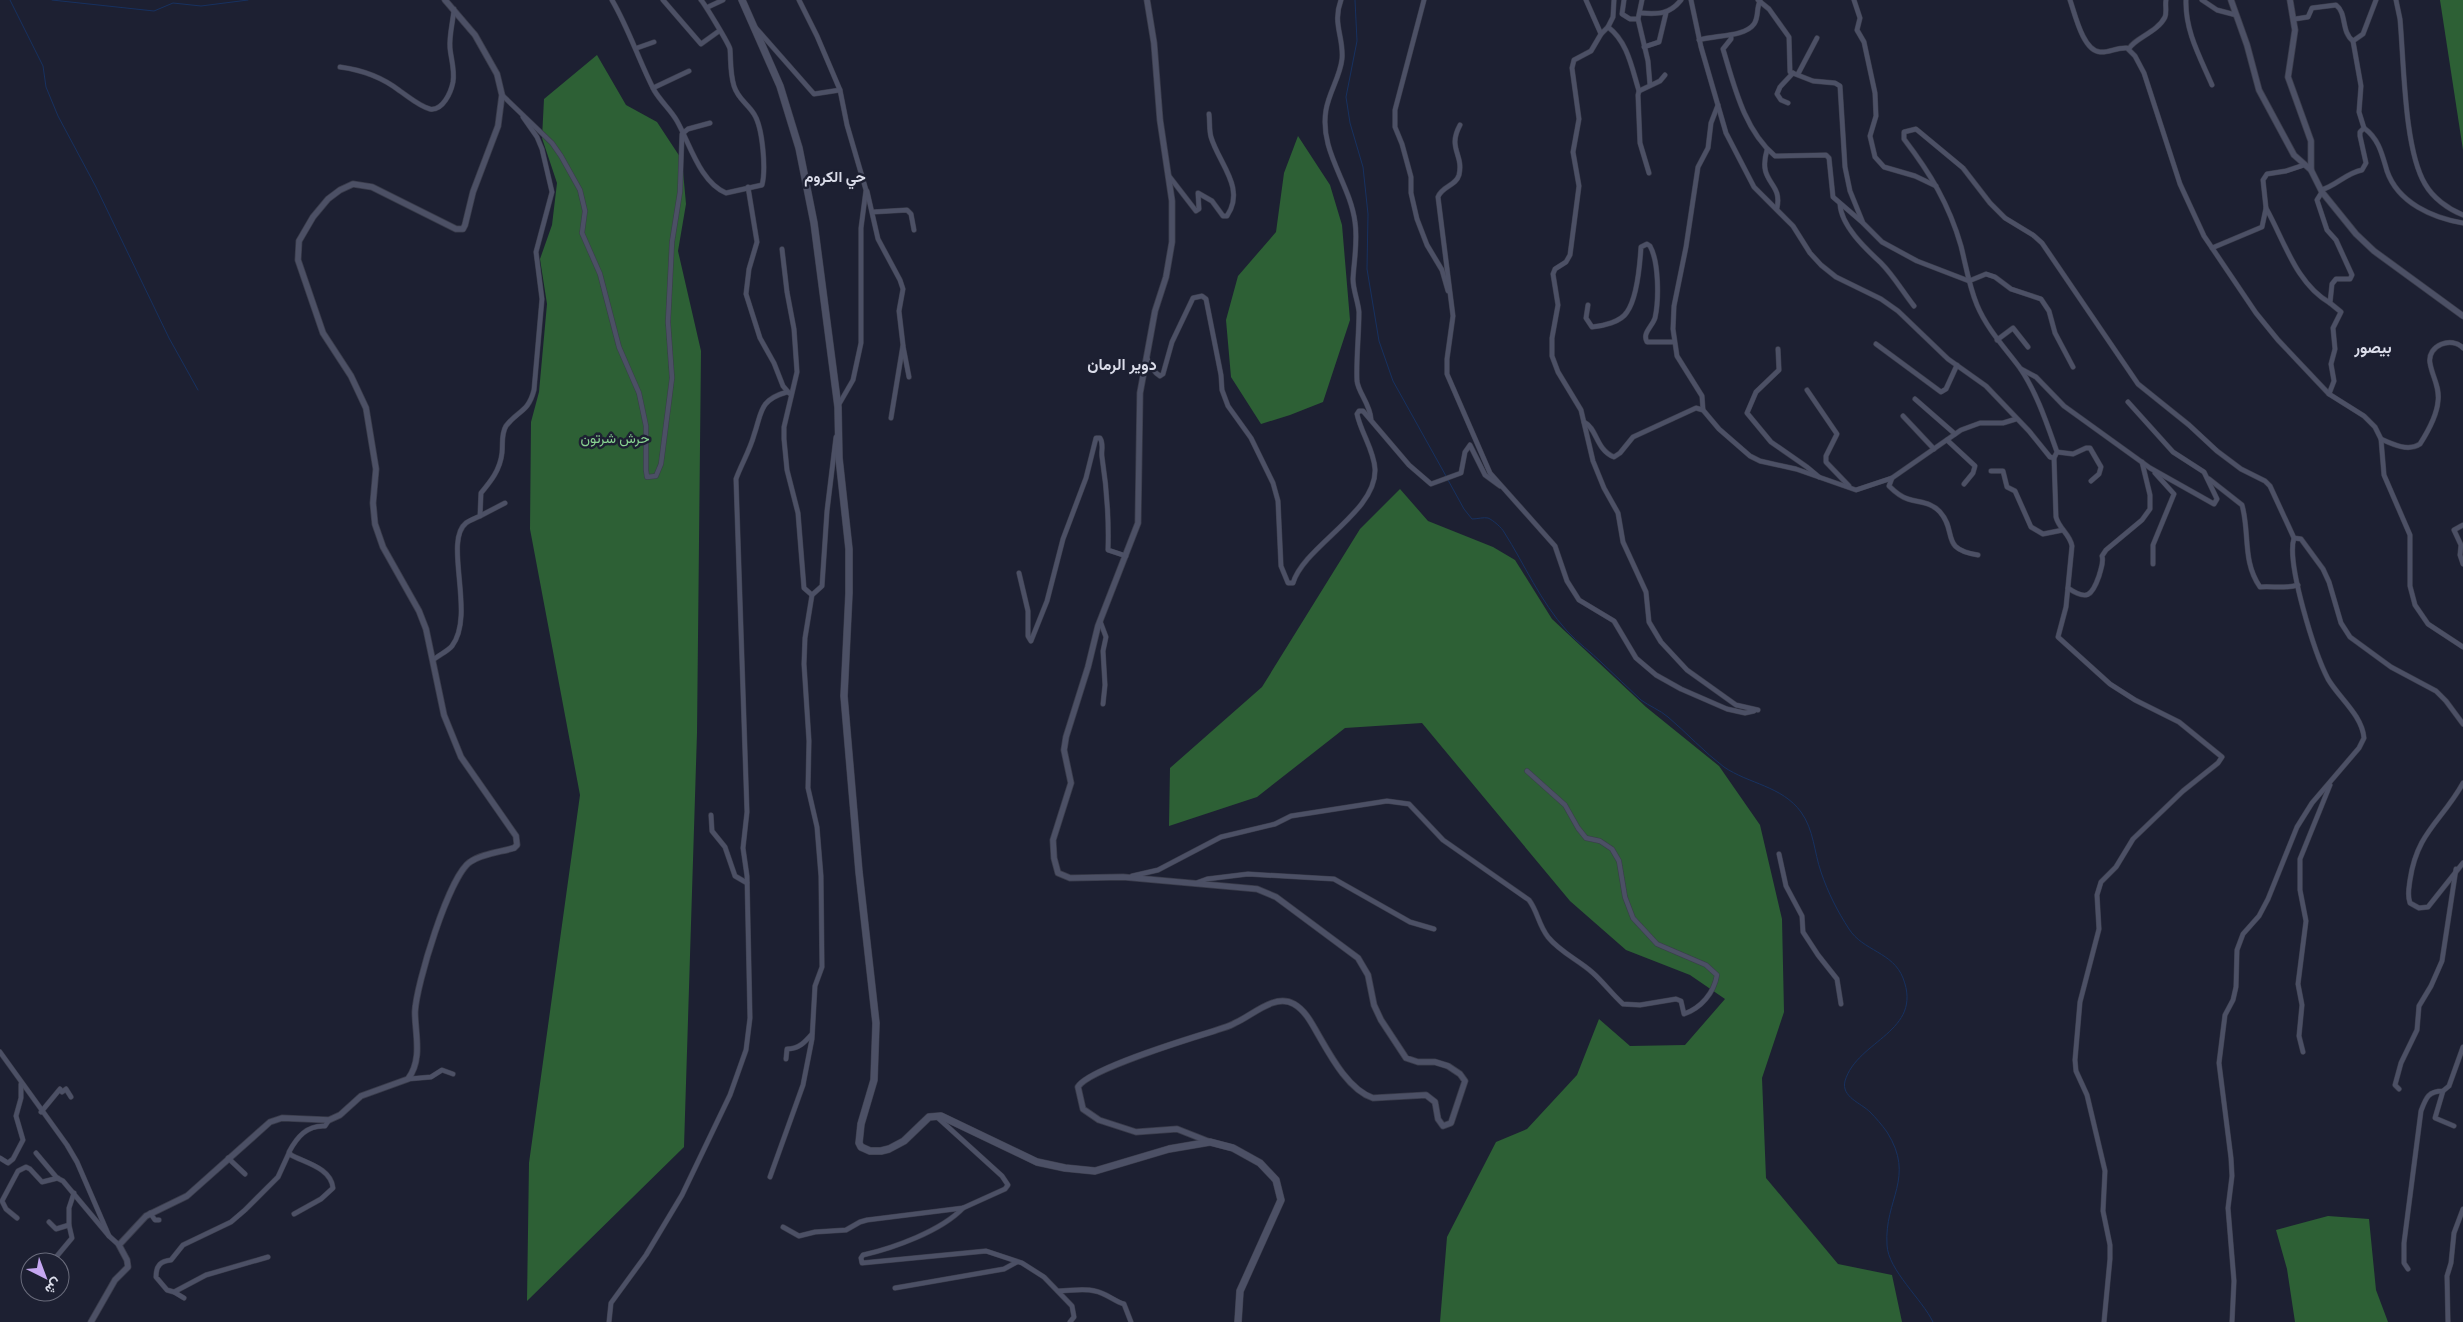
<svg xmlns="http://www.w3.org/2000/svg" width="2463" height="1322" font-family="'Public Sans',Vazirmatn,sans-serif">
<rect width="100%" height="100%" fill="#1d2032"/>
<g fill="#2d6035">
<path d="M2440,0H2463V150Z"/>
<path d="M597,55L626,105L657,122L682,160L686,204L678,251L701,351L697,733L684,1147L527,1301L529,1163L580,795L530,529L531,422L539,392L547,304L540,259L552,225L557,183L542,138L544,99Z"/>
<path d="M1298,136L1330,185L1342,225L1350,320L1323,402L1290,415L1261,424L1231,377L1226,320L1238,276L1276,232L1284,173Z"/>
<path d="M1400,489L1428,521L1493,547L1515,560L1552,619L1646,707L1719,766L1760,825L1782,919L1784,1012L1762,1078L1766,1178L1838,1264L1892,1275L1902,1322H1440L1447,1237L1496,1142L1527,1129L1577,1075L1599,1019L1630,1046L1685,1045L1725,999L1690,975L1626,950L1570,901L1422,723L1345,728L1257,797L1169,826L1170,768L1262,687L1360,529Z"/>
<path d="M2328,1216L2369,1219L2376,1290L2388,1322H2295L2287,1269L2276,1230Z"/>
</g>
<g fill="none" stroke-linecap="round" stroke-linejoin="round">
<g stroke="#173160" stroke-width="1">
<path d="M10,0L43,66L46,87L58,116L96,187L169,338L198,390"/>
<path d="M52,0L154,11L173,3L201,6L248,0"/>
<path d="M1355,0L1357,41L1346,97L1350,123L1363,167L1368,214L1367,269L1379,341L1393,381L1446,476"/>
<path d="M1448,480L1464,509L1472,519C1477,519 1484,517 1488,518C1493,520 1502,528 1504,532C1525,565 1540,601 1567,631C1578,643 1591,652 1602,663C1615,675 1628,688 1641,700C1649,706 1660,710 1668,717C1687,733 1704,752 1724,767C1749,784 1782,786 1801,812C1814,830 1814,852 1821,872C1828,893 1838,912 1849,929C1863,951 1893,952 1903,978C1924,1032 1857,1040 1845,1081C1841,1097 1861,1103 1870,1112C1876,1118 1882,1125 1887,1132C1916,1178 1884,1199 1887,1245C1888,1270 1922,1299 1933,1322"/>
</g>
<defs>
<g id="minor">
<path d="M612,0C629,29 639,61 654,90C661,102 671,110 677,121C690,144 700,182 726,193L762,185C766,170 763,128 754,114C747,103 738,99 734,86C730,73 731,62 730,49C729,44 704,3 701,0"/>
<path d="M663,0L701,44L719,31"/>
<path d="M799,0L817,36L840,90L847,125L866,190L861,228V343L853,380L838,406"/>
<path d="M1341,0C1332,24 1344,37 1342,59C1340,77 1329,92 1326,110C1319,151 1350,183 1355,222C1358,241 1354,260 1353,279C1353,290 1358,301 1359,312C1359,335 1356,358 1357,381C1358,392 1370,404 1371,419"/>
<path d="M1424,0L1395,110V127L1402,144L1411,177V193L1417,219L1427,245L1442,270L1448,291"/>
<path d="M1586,0L1601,34"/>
<path d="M1614,0L1613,17L1608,27L1601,34L1591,51L1574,60L1572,68L1579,119L1573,152L1579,186L1570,255L1566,262L1555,269L1553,274L1558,305L1552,338V356L1558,372L1581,410L1593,461L1604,488L1618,513L1623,542L1646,592L1649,622L1661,642L1687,670L1736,705L1758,710"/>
<path d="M1624,0L1622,14L1630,19H1638"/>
<path d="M1642,0L1638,19L1648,61L1650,85"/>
<path d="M1691,0L1701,47L1726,133L1754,187L1793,226L1810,253L1821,265L1836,277L1881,299L1898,311L1948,359L1986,386L2029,431L2050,457L2054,458L2057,452C2047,424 2037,393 2020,368C2005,348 1987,329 1977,305C1969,286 1966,266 1961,246C1949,204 1930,173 1904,139V132L1916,129L1963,168L1990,203L2005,218L2033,235L2042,243L2138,384L2189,425L2217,451L2241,469L2265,481L2270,486L2294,538L2301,539L2323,569L2329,582L2341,623L2350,637L2391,667L2436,691L2446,701L2463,724"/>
<path d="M1758,0L1769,9L1789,37L1790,72L1813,81L1835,83L1840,86L1845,167L1850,191L1863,223L1882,242L1917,261L1969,281L1986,274L1995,277L2011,289L2041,299L2049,311L2055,333L2073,367"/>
<path d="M1854,0L1860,18L1857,30L1864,42L1875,93L1876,116L1870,136L1875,157L1884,167L1915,176L1936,186"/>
<path d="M2070,0C2075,14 2083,51 2100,52C2109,53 2117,47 2127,48L2135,56L2144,73L2180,184L2204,236L2256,313L2278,340L2329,394L2364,416L2375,427L2381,439L2384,475L2410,535V586L2415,605L2428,624L2463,647"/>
<path d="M2186,0C2185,31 2200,57 2212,85"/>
<path d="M2202,0L2217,10L2236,15"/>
<path d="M2396,0L2400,19C2404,62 2404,149 2425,184C2433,198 2448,209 2463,215"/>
<path d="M708,7L723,0"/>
<path d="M1640,13C1658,14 1669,15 1681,0"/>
<path d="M2295,19L2308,17L2312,8L2336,5C2347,13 2341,32 2353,41L2363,34L2376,0"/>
<path d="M755,27L814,94L840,90"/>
<path d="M1608,27C1628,42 1632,69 1639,91"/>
<path d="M1731,35V39L1723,49C1734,85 1744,130 1775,156L1826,155L1829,158L1833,197L1862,222"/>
<path d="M1699,40C1715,35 1745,37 1754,24C1759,17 1756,9 1760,1"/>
<path d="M1644,47L1659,42L1666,13"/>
<path d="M637,48L654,42"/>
<path d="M2129,49C2133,39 2158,32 2165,17C2167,12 2165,5 2166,0"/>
<path d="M340,67C363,70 382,77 400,91C409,97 419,106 430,109C443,111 451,92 453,82C455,70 451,59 450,48C449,35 453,22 454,9"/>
<path d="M1798,74L1817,38"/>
<path d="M653,88L689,71"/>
<path d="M502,95L552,143L561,156L580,190L585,211L582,233L600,274L619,347L639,393L646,426V470L647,477L656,476L661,464L672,378L668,322L672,242L680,192L682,134L688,129L710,123"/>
<path d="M1788,103L1781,100L1777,94L1780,87L1793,73"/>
<path d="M1460,125C1447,149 1464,154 1459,175C1456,186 1442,186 1438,197L1453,316L1447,359V374L1490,473L1555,546L1567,581L1579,600L1614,621L1636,658L1656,675L1681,689L1727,709L1745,713L1754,711"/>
<path d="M2364,128C2379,139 2382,154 2387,171C2398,203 2433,218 2463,223"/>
<path d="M1767,150C1757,184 1783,181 1777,208"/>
<path d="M1649,173L1640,143L1638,95L1639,91L1660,81L1665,75"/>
<path d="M1169,176L1196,211L1199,209L1198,193L1212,201L1223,216H1227C1246,188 1219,164 1211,137C1209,130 1210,122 1209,114"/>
<path d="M748,187L757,242L749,269L746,294L760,338L774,363L783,386L789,393"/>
<path d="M2321,190C2336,186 2346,173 2362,170L2366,163L2360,136V132L2364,128L2359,112L2361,86L2353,41"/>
<path d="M867,191L878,239L900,280L903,289L899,311L903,345L891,418"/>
<path d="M2322,192L2317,200L2327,230L2336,240L2352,275L2350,279H2336L2332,284L2330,303L2341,312L2333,328L2335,349L2331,364L2334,381L2329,394"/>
<path d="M1840,204C1841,226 1866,249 1881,263C1893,275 1903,292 1914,306"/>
<path d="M2266,208C2284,240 2296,284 2330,303"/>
<path d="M873,212L907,210L911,214L914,230"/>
<path d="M2212,248L2262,227L2266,208L2263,180L2267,174L2286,171L2304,165"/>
<path d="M1588,305L1586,318L1592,327C1603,326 1621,322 1627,312C1637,298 1640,263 1641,247L1647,244L1650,246C1659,262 1659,300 1655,318C1652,327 1642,333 1647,342H1674"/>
<path d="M1997,340L2013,328L2028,347"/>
<path d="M1876,344L1941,392L1946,389L1957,365"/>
<path d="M903,346L909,377"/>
<path d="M1778,349L1779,370L1756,392L1747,413L1771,442L1807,467L1819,477"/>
<path d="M1147,358C1150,366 1153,372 1160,376L1163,374L1172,342L1193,298L1202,296L1206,299L1221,375L1222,390L1228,406L1251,438L1273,483L1278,501L1281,566L1288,583H1293C1304,546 1377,512 1375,469C1374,450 1361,433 1357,414L1359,411H1363L1409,465L1431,484L1461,473L1465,452L1470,445L1485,475L1500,486"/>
<path d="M2021,369L2036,377L2064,406L2150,468L2214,504L2217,499L2204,472L2173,452L2128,402"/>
<path d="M1807,390L1837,434L1826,456V462L1849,486"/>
<path d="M1915,399L1955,434"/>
<path d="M1703,410L1702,396L1677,356L1673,329L1674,306L1686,247L1698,167L1708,148L1711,123L1718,105"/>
<path d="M1903,416L1934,449"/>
<path d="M1584,422C1597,428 1596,450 1614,457L1620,453L1633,437L1696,408L1703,410L1719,429L1750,456L1760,461L1796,469L1856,490L1892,478L1961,430L1980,423H2003L2016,419"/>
<path d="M2381,439C2392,444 2408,452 2420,444C2427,433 2437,415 2438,401C2440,387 2432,376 2430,363C2427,345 2452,336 2463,348"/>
<path d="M1947,440L1975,466L1973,473L1964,484"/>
<path d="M2057,452L2073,454L2086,448H2090L2101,467L2099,474L2091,481"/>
<path d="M2054,458L2056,517C2059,529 2070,534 2072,546L2066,607L2058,637L2110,684L2135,700L2179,722L2222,757L2218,763L2183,791L2133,839L2116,867L2101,882L2097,895L2099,929L2080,1002L2075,1060L2076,1071L2087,1095L2105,1171L2103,1211L2110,1245V1259L2104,1322"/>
<path d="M1991,471H2003L2007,487L2015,491L2031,527L2043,534L2063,530"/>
<path d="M1892,478L1889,486C1894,491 1901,497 1908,499C1921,503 1931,502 1940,512C1958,532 1939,549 1978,555"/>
<path d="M2209,479L2242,505C2250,533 2242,561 2260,587C2274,586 2285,589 2298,585"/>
<path d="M480,516L505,503"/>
<path d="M2463,525L2454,530L2461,545L2460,555L2463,564"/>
<path d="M2153,564V545L2174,494L2155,473"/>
<path d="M1019,573L1028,611V636L1031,641L1047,601L1063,539L1086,478L1096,438H1100C1104,444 1101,450 1102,457C1107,489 1109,518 1108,550L1126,556"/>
<path d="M2068,588C2087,601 2092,596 2099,576C2101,568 2104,563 2102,556L2106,550L2142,520L2150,509V495L2142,462"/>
<path d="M812,595L822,586L827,511L836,437"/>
<path d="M1100,621L1106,637L1103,651L1105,685L1103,704"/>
<path d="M433,660C439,655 448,651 452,646C476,615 443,541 466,523C470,520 476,518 480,516L481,493C491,481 500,470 502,453C503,443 501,434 506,426C518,410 528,413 534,390L542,299L536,252L552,192L542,149L537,137L523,117"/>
<path d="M2463,783C2442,821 2417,832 2410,880C2409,888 2407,895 2410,903L2419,908L2428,907L2463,863"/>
<path d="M711,815L712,831L725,847L735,876L747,883"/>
<path d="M1779,854L1786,886L1802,916L1803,932L1818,955L1837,979L1841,1004"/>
<path d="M1132,876L1158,870L1221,837L1275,824L1291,816L1387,801L1409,804L1443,840L1529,900C1538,912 1538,924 1548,937C1561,953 1579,960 1593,973C1604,983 1612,994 1623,1004L1640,1005L1676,999L1681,1001L1684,1014C1701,1008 1714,993 1717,975L1706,965L1657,944L1633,918L1625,897L1619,861L1612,849L1600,841L1586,838L1578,828L1565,805L1527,771"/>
<path d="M1196,883L1207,879L1248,874L1334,879L1410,922L1434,929"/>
<path d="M0,1052L67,1145L77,1162L109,1236"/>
<path d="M2303,1052L2299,1036L2302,1005L2298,984L2306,921L2300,890V859L2330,785"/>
<path d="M786,1059L787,1049C799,1049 805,1042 812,1034"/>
<path d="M408,1079L431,1077L442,1070L453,1074"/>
<path d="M2399,1089L2395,1085L2401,1063L2417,1030L2419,1006L2431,986L2442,961L2456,869"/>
<path d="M2443,1091L2435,1118L2454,1126"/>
<path d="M41,1112L60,1089L62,1092L66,1089L71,1097"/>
<path d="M36,1153L57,1178L63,1181L109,1236L119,1245"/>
<path d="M0,1158L8,1163L13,1159L23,1140L16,1116L21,1098V1084"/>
<path d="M228,1158L245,1174"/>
<path d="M770,1177L803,1085L812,1039L815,986L822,967L821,876L817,827L808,788L809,741L804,664L805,638L812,595L804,588L798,513L787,470L784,439V427L797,372L794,329L787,292L782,249"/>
<path d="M963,1208C941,1231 894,1248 863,1255L861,1258L862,1263L986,1251L1022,1263L1044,1277L1072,1306L1074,1317L1070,1322"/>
<path d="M150,1213L155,1220H159"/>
<path d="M294,1214L321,1199L333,1188C331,1168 306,1163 291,1155L289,1152C297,1137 307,1125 325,1126L329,1120"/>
<path d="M17,1218L6,1209L2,1201L18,1171L26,1167L30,1169L42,1182L58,1178"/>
<path d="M49,1222L56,1229L69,1225"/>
<path d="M783,1227L799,1236L815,1232L846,1230L860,1222L867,1220L963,1208L1005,1189L1008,1185L1002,1176L937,1117"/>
<path d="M268,1257L206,1275L174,1292L167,1290L156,1277C156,1265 161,1261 171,1260L183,1245L231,1222L245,1210L278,1177L289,1153"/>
<path d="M31,1262L37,1260L39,1262"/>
<path d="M52,1262L72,1238L69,1225V1208L74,1193"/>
<path d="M30,1263L28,1270L30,1275"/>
<path d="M2408,1269L2404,1263V1243L2421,1111C2426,1098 2428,1091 2443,1091L2449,1086L2463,1047"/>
<path d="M895,1288L1004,1269L1017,1262"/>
<path d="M1058,1291C1070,1291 1083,1288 1095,1291C1106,1293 1114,1301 1124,1304L1131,1322"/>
<path d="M174,1292L184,1298"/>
<path d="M609,1322L611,1303L646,1255L682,1195L730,1095L746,1050L750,1018L747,876L743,848L747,812L736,479C741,465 750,450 754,435C762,412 759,400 787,392"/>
<path d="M2232,1322L2234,1281L2228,1208L2232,1176L2231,1158L2219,1063L2225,1015L2233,1000L2236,987L2237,950L2243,934L2259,916L2268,899L2297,827L2312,803L2359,748L2364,738C2362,715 2339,698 2328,679C2315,654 2286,563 2294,538"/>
<path d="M2448,1322L2447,1276L2451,1263L2454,1233L2463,1209"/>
</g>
<g id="tertiary">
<path d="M1147,0L1154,43L1160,120L1172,201V242L1166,277L1155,311L1140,393L1138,523L1098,626L1088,667L1066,737L1064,750L1071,783L1053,840L1054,858L1058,873L1070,878L1123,877L1257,889L1276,897L1358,958L1368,975L1374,1005L1381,1020L1406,1058L1418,1062H1435L1448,1066L1460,1074L1465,1081L1451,1123L1443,1126L1438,1119L1435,1102L1426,1095L1373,1098C1349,1090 1331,1057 1319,1036C1312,1024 1306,1011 1294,1004C1274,993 1252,1016 1235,1023C1229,1027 1221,1028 1214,1031C1191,1038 1087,1070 1078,1087L1083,1109L1099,1120L1136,1132L1177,1129L1210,1142"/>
<path d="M2231,0L2247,45L2259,90L2294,155L2311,170"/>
<path d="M2290,0L2295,30L2288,77L2311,141V170L2322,192L2356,234L2374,251L2463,316"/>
<path d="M91,1322L115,1280L128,1267L127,1260L119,1245L146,1216L187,1196L270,1122L282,1118L329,1120L340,1115L361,1096L408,1079C423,1059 415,1034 415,1012C416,985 449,876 470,862C481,854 500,852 514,848L517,845L516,836L461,757L444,715L426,629L419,611L383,547L375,524L373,503L376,469L366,408L351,376L323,333L298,260L299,241L313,217L328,199L340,190L353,184L372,187L456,229H463L465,225L473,192L498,126L502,95L497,74L475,35L445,0"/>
</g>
<path id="secondary" d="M742,0L780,86L799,148L814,223L838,407L839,458L849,549V593L844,696L859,872L876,1023L874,1080L861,1124L859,1143L861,1147L870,1151H881L889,1149L904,1141L929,1117L941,1116L1037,1162L1065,1168L1095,1171L1169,1149L1210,1142L1233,1148L1260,1163L1276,1180L1281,1200L1240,1291L1238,1322"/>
</defs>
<use href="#minor" stroke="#3a3c4b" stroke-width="5.5"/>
<use href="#tertiary" stroke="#3a3c4b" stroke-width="7"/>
<use href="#secondary" stroke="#3a3c4b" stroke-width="8"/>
<use href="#minor" stroke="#4c5065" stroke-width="4.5"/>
<use href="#tertiary" stroke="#4c5065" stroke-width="5.5"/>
<use href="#secondary" stroke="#4c5065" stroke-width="7"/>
</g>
<g text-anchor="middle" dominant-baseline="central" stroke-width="5" stroke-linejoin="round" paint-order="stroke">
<g font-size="14" fill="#89d391" stroke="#1d2032">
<text x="615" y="438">حرش شرتون</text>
</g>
<g font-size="15" font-weight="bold" fill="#dadce9" stroke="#1d2032">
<text x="835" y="176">حي الكروم</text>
</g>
<g font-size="16" font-weight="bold" fill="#dadce9" stroke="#1d2032">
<text x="2373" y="347">بيصور</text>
<text x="1122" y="364">دوير الرمان</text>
</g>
</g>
<g transform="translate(45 1277) rotate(138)"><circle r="24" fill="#1d2032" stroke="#696b7b"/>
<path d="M0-4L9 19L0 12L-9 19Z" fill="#c5a7f1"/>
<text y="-8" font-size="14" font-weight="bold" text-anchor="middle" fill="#dadce9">ش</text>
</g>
</svg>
